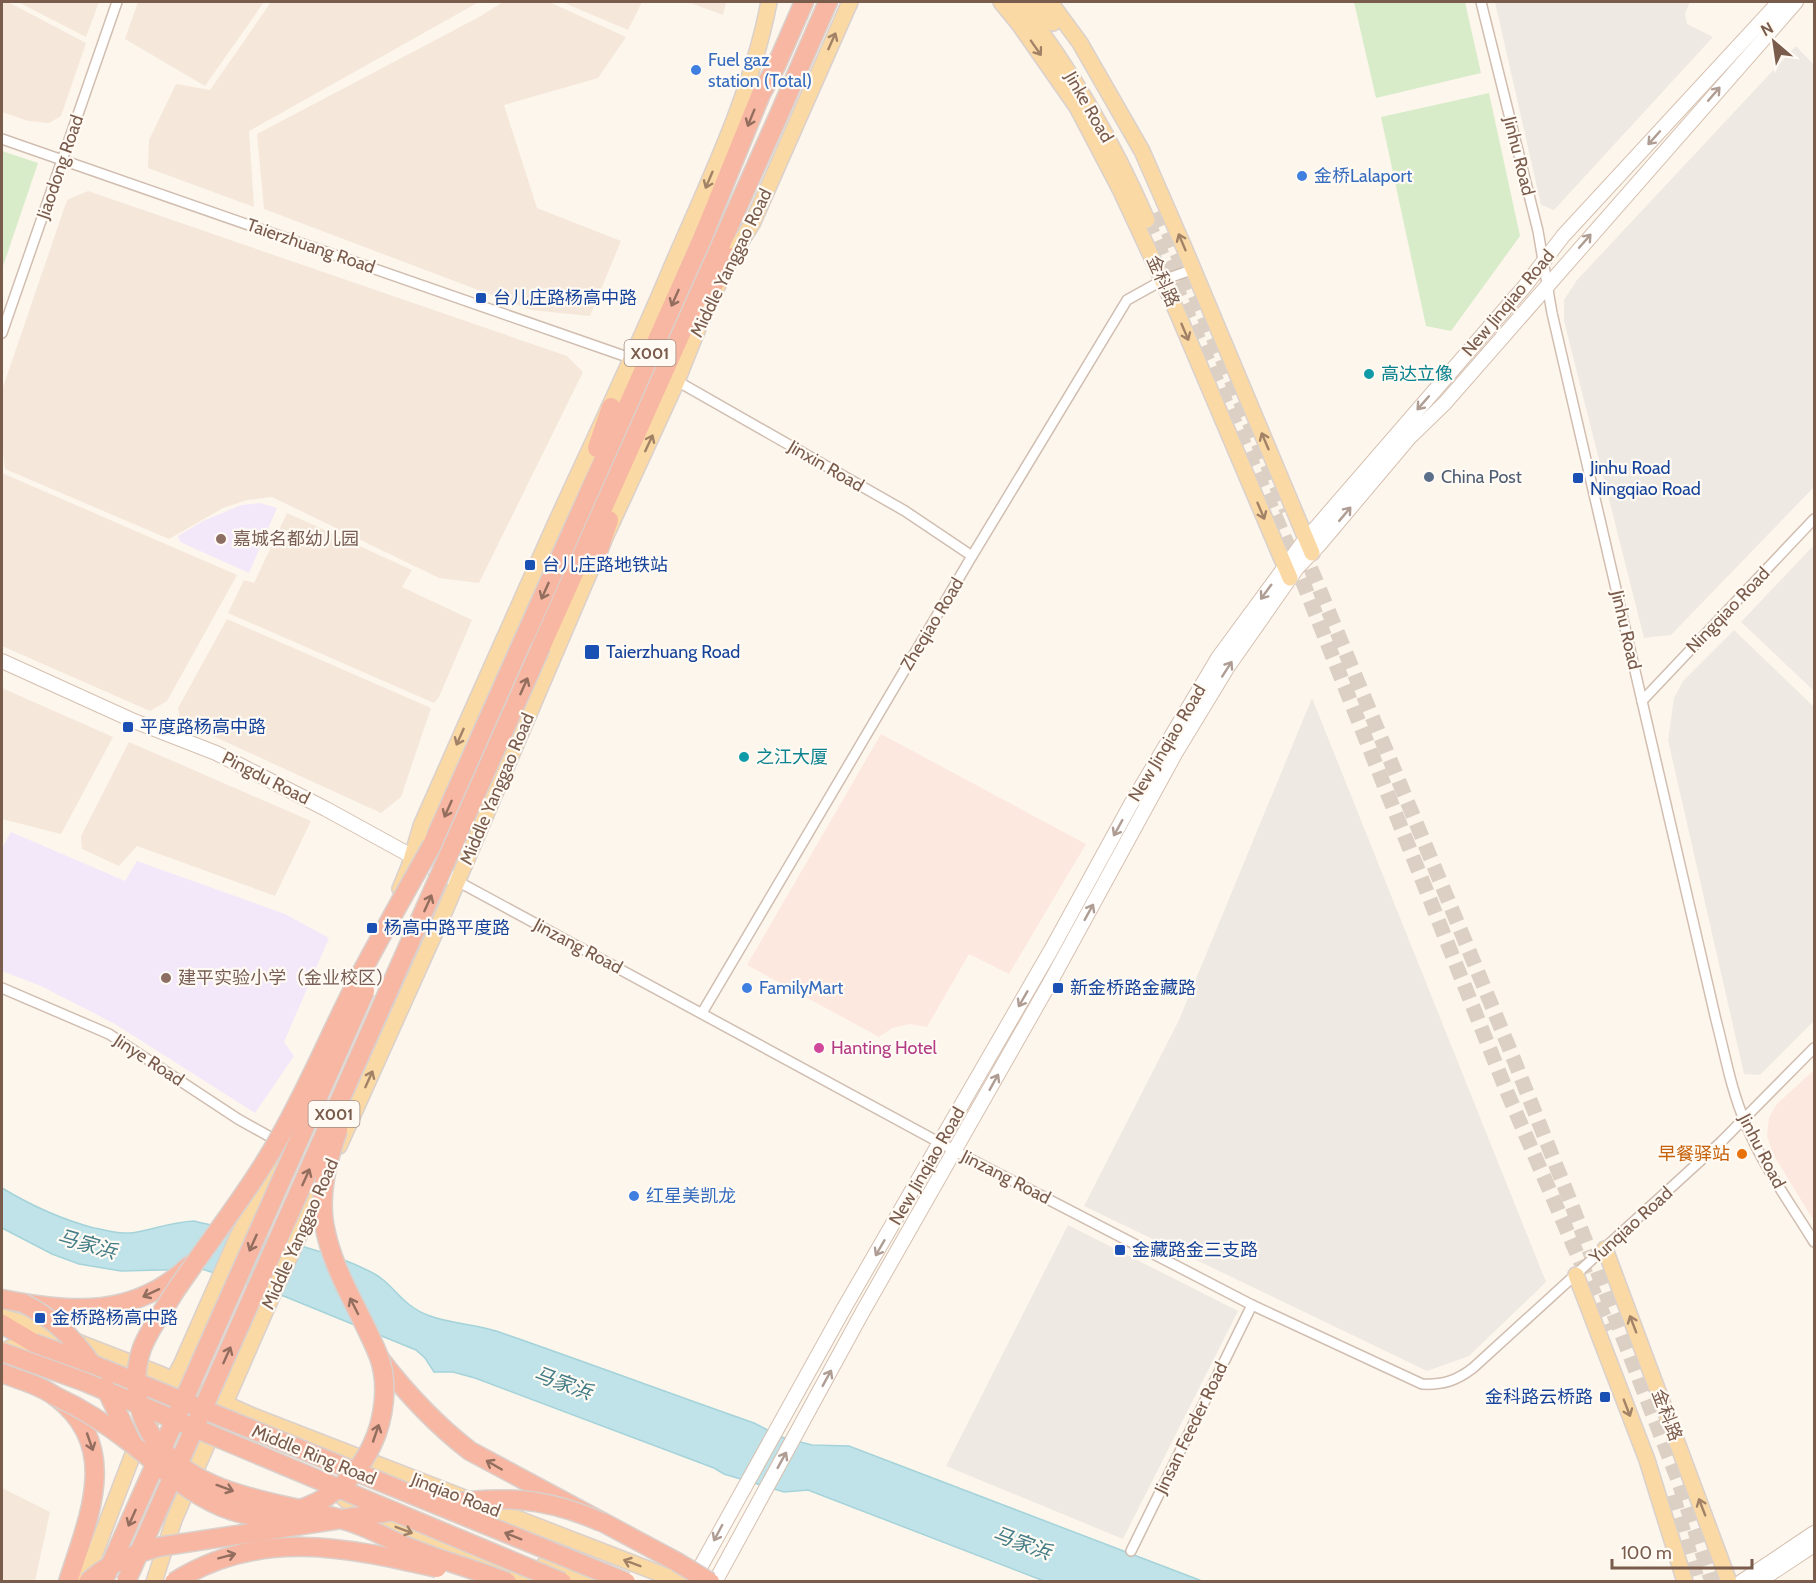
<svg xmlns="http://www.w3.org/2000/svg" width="1816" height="1583" font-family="Cabin,'Noto Sans SC',sans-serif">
<rect width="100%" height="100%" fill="#fdf6ec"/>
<g fill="#f5e8da">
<path d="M2,2H8L86,43L61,116L49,123L28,121L2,112Z"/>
<path d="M18,2H99L86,37Z"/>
<path d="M138,2H264L205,86L125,39Z"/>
<path d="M271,2H479L249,131L254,207L148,168L149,140L176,84L210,90Z"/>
<path d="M503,2H549L626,37L598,78L504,105L537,208L621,241L590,316L531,310L264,209L257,134L479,17Z"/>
<path d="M562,2H642L628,30Z"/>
<path d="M688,2H726L723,15Z"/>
<path d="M88,191L567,356L583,372L479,583L439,578L272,497L247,500L223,508L169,539L5,469L2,444V390L67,200Z"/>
<path d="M2,473L237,575L167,701L150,711L2,646Z"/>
<path d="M287,513L412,570L402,587L472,620L439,697L434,703L228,613L244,580L254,583Z"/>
<path d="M227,619L431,708L401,797L381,813L180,721L178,708Z"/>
<path d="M2,688L113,737L61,834L2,819Z"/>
<path d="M129,742L311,821L275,896L137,846L119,866L82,849L81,836Z"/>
<path d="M2,1488L50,1512L35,1581H2Z"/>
</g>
<g fill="#fde8e0">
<path d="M881,734L1086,844L1009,974L969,954L927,1027L910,1024L892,1028L879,1037L747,965Z"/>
<path d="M1814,1070V1221L1773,1154L1767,1136L1769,1117L1777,1104Z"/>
</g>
<g fill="#efe9e4">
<path d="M1495,2H1690L1685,14L1687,24L1713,37L1554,210L1541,205Z"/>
<path d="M1796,46L1814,65V487L1671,635L1644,638L1564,321V300L1577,280Z"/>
<path d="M1814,545V691L1741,622Z"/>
<path d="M1734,630L1814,707V1021L1760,1075L1744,1074L1668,740L1674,698L1683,681Z"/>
<path d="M1312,698L1546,1282L1469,1356L1427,1371L1084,1206L1179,1020Z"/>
<path d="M1068,1225L1238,1311L1123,1539L946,1466Z"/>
</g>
<g fill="#f3e8fa">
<path d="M260,503L277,508L249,573L180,542L178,536L203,521L241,505Z"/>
<path d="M11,832L125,881L137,861L285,914L329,938L284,1042L294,1056L255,1113L115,1024L41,986L2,971V848Z"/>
</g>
<g fill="#d8ecc9">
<path d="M1354,2H1465L1481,73L1376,98Z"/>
<path d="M1489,93L1520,236L1451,331L1426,326L1381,117Z"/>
<path d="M2,151L38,163L2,269Z"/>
</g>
<path fill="#bfe3e8" stroke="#a5d3da" stroke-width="1.5" d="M2,1188C32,1206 60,1219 94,1228C106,1230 119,1234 131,1233C153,1230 170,1222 194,1221C250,1235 318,1245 369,1271C395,1283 399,1305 430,1316C452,1324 475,1324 496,1331C583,1361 668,1393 754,1423L781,1437L812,1445L849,1446L1202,1581H1044L808,1490L784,1492L724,1474L714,1468L475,1378L453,1372H434L425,1358L416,1350L286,1297L202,1269L121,1271L79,1264L52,1254L2,1228Z"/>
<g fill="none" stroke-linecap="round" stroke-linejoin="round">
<g stroke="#dcd0c4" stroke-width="15" stroke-dasharray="15 8" stroke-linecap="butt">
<path d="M1159,211L1287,511"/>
<path d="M1147,220L1292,555L1507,1092L1610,1330"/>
<path d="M1302,547L1508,1045L1569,1198L1678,1480L1712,1582"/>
<path d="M1673,1495L1698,1582"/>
</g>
<defs>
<g id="street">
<path d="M1481,2L1538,231L1552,313L1716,1020C1725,1054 1731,1090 1745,1122C1762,1165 1790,1203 1814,1242"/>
<path d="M2,139L633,359"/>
<path d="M2,333L117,2"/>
<path d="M677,381L905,511L972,556"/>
<path d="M1642,701L1814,519"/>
<path d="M457,881L955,1151L1252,1305L1422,1384C1443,1385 1456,1381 1473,1368L1721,1142L1814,1048"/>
<path d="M2,988L109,1034L238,1119L288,1147"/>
<path d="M702,1013L972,556L1127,300L1163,280L1194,269"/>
<path d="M1131,1551L1252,1305"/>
</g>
<g id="secondary">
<path d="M2,661L134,721L216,753L326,809L457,881"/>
<path d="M692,1582L843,1310L1051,950L1131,804L1218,658L1301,545L1525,286L1563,236L1779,2"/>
<path d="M715,1582L862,1313L1052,979L1176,752L1227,668L1297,568L1319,545L1409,438L1445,403L1796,2"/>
<path d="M1741,1582L1814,1533"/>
<path d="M1758,1582L1814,1545"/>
</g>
<g id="primary">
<path d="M1001,2L1019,24L1077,107L1120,189L1174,305L1290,578"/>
<path d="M1019,2C1071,69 1113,142 1147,220"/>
<path d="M1036,2L1053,23"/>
<path d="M1050,2L1080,43L1142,151L1183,245L1312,553"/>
<path d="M400,889L409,867L421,826C465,727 508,628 553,529C592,443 633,359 669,273C707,184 751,96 769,2"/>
<path d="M339,1146L446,908L597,555L677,381L699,326L731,257L752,224L850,2"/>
<path d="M302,1229L322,1185"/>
<path d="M1605,1249L1729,1582"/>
<path d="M1576,1275L1647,1460L1685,1582"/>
<path d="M2,1317L41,1328L160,1374L253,1416L671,1578L687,1582"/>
<path d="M2,1352L10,1348H23L117,1384"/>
<path d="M336,1491L354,1507L370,1517L531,1578"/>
<path d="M544,1565L586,1582"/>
<path d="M84,1582L133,1454L182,1363L238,1236L285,1153"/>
<path d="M154,1582L174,1520L272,1296"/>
</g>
<g id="highway">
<path d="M709,292L731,257"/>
<path d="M597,448L611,407"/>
<path d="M597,555L609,520"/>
<path d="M541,647L777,119L828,2"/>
<path d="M432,845L702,239L761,94L776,66L804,2"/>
<path d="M2,1299C71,1313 135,1318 190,1265"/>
<path d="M2,1324L34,1343"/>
<path d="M380,1359C407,1394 435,1424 470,1451L677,1562"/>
<path d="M2,1373C19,1380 41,1385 56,1397C122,1447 88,1518 68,1582"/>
</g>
</defs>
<use href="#street" stroke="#d1beb0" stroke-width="12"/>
<use href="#secondary" stroke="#d6c0b0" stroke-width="16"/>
<use href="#primary" stroke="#dad1cd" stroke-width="18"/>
<use href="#highway" stroke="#dad1cd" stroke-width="21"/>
<use href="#street" stroke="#fff" stroke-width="9"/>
<use href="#secondary" stroke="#fff" stroke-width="14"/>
<use href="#primary" stroke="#fbd9a5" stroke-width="15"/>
<use href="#highway" stroke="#f7b7a3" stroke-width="18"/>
<defs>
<path id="primary-bridge" d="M272,1296L302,1229"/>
<g id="highway-bridge">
<path d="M432,845C407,890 381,935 357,981C328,1038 304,1097 271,1152C242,1201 206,1245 174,1293C163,1311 150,1328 142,1348C130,1382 138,1422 161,1448C206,1500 286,1502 347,1521C371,1528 393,1542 416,1550C446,1562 477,1570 507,1582"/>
<path d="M23,1303C51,1317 73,1337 91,1363"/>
<path d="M34,1343L92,1364L626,1582"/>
<path d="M2,1352L85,1382L562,1582"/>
<path d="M105,1387L132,1443"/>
<path d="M55,1396C83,1409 108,1425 132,1444C164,1469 193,1498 233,1511C265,1522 300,1513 328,1496C348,1483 362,1466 372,1445C384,1420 389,1384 379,1357C361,1311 332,1272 324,1223C319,1192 328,1159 338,1130"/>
<path d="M439,1504C502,1496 543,1496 601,1522"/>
<path d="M677,1562L710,1582"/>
<path d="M88,1582C107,1563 133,1555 158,1547L394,1511"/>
<path d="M103,1582L365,991"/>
<path d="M126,1582L541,647"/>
<path d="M174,1582C259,1528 345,1547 437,1568"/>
</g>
</defs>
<use href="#primary-bridge" stroke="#dad1cd" stroke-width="18" stroke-linecap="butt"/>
<use href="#highway-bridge" stroke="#dad1cd" stroke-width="21" stroke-linecap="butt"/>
<use href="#primary-bridge" stroke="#fbd9a5" stroke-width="15"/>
<use href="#highway-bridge" stroke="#f7b7a3" stroke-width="18"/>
</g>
<defs><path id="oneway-shaft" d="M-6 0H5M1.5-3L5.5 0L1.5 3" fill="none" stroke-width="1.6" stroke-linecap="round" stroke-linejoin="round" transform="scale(1.5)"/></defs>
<g stroke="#a18267">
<use href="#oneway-shaft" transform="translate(832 41) rotate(-66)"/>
<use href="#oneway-shaft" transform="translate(1036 48) rotate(55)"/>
<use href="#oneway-shaft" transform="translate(709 180) rotate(113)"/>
<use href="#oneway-shaft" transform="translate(1182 242) rotate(-113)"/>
<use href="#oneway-shaft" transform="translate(1185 332) rotate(67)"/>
<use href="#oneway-shaft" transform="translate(1265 441) rotate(-113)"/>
<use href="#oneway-shaft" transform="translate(649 443) rotate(-65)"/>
<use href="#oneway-shaft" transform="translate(1261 511) rotate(67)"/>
<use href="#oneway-shaft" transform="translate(460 737) rotate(114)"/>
<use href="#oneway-shaft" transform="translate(369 1079) rotate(-66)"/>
<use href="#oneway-shaft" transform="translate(1633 1324) rotate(-111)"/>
<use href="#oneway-shaft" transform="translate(1627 1408) rotate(69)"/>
<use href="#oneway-shaft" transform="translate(1702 1507) rotate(-111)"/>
<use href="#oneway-shaft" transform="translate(404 1530) rotate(21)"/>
<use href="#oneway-shaft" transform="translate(632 1563) rotate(-159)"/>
</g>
<g stroke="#af9d94">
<use href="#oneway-shaft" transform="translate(1714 94) rotate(-49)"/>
<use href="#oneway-shaft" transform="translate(1654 138) rotate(132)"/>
<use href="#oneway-shaft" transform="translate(1585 241) rotate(-49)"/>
<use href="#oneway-shaft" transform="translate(1423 403) rotate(131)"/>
<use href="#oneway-shaft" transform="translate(1345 514) rotate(-50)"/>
<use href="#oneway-shaft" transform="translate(1266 592) rotate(126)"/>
<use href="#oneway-shaft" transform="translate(1227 669) rotate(-57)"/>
<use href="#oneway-shaft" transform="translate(1118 828) rotate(119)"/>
<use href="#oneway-shaft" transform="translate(1089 912) rotate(-61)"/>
<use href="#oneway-shaft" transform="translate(1023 999) rotate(120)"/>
<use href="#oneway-shaft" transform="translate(994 1082) rotate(-61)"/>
<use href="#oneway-shaft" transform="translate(880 1248) rotate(120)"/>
<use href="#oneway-shaft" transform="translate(827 1378) rotate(-61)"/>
<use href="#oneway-shaft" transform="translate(782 1460) rotate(-61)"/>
<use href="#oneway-shaft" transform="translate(718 1533) rotate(118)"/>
</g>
<g stroke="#936e5e">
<use href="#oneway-shaft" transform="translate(751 118) rotate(112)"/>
<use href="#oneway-shaft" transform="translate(675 298) rotate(114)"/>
<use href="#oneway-shaft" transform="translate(545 591) rotate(114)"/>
<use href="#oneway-shaft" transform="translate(524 686) rotate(-66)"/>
<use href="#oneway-shaft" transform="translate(448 809) rotate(114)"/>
<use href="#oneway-shaft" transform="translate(428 903) rotate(-66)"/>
<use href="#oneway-shaft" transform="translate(306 1177) rotate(-66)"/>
<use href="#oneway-shaft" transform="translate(253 1243) rotate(114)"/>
<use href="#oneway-shaft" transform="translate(151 1293) rotate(155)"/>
<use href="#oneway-shaft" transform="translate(354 1306) rotate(-117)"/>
<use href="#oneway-shaft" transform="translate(227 1355) rotate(-66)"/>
<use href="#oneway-shaft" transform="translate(376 1433) rotate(-71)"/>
<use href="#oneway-shaft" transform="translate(90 1442) rotate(71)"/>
<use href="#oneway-shaft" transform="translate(494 1465) rotate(-150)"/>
<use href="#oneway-shaft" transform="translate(225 1488) rotate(20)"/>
<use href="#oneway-shaft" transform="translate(132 1518) rotate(114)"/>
<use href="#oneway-shaft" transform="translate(513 1536) rotate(-158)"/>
<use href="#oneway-shaft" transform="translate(227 1556) rotate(-15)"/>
</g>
<g fill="#3f7fe0" stroke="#fffaf3" stroke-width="2">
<circle cx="696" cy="70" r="6"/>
<circle cx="1302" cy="176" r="6"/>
<circle cx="747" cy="988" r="6"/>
<circle cx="634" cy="1196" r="6"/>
</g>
<g fill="#1a4fb4" stroke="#fffaf3" stroke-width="2">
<rect x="475" y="292" width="12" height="12" rx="3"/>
<rect x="1572" y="472" width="12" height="12" rx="3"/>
<rect x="524" y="559" width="12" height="12" rx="3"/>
<rect x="584" y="644" width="16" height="16" rx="3"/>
<rect x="122" y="721" width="12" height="12" rx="3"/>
<rect x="366" y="922" width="12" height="12" rx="3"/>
<rect x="1052" y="982" width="12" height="12" rx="3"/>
<rect x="1114" y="1244" width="12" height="12" rx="3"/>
<rect x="34" y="1312" width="12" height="12" rx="3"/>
<rect x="1599" y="1391" width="12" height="12" rx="3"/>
</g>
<g fill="#0f9aa8" stroke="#fffaf3" stroke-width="2">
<circle cx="1369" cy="374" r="6"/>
<circle cx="744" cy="757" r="6"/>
</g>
<circle fill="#5c6f8a" stroke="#fffaf3" stroke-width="2" cx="1429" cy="477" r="6"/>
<g fill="#8d6e63" stroke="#fffaf3" stroke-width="2">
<circle cx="221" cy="539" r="6"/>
<circle cx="166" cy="978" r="6"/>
</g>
<circle fill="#d1479c" stroke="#fffaf3" stroke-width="2" cx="819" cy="1048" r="6"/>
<circle fill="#e8710a" stroke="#fffaf3" stroke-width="2" cx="1742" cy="1154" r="6"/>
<g text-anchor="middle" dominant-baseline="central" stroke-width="4.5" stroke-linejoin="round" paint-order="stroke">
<g fill="#fffaf3" stroke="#a28b7f" stroke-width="1.5">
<rect x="624.5" y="340" width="51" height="26" rx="4.5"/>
<rect x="308.5" y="1101" width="51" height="26" rx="4.5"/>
</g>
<g font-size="16" font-weight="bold" fill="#7a5c4d">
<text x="650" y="353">X001</text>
<text x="334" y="1114">X001</text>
</g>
<g font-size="18" fill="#366cbe" stroke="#fffaf3" text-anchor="start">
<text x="708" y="60">Fuel gaz<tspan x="708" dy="21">station (Total)</tspan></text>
<text x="1314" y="176">金桥Lalaport</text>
<text x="759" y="988">FamilyMart</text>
<text x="646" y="1196">红星美凯龙</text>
</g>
<g font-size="18" fill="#7a5c4d" stroke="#fffaf3">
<text transform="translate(1089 107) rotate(60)">Jinke Road</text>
<text transform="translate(1519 156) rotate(76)">Jinhu Road</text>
<text transform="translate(60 167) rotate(-71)">Jiaodong Road</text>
<text transform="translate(311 246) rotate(19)">Taierzhuang Road</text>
<text transform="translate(731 263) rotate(-64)">Middle Yanggao Road</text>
<text transform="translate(1163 281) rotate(66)">金科路</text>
<text transform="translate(1508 303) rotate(-50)">New Jinqiao Road</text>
<text transform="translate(826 466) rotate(30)">Jinxin Road</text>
<text transform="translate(1728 610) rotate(-46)">Ningqiao Road</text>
<text transform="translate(932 624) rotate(-59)">Zheqiao Road</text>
<text transform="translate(1626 630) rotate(77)">Jinhu Road</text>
<text transform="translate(1167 743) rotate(-59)">New Jinqiao Road</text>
<text transform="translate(266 778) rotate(27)">Pingdu Road</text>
<text transform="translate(497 789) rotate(-67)">Middle Yanggao Road</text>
<text transform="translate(578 946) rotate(28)">Jinzang Road</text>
<text transform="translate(149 1060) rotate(33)">Jinye Road</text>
<text transform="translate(1762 1151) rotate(63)">Jinhu Road</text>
<text transform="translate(927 1166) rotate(-60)">New Jinqiao Road</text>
<text transform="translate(1006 1177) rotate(27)">Jinzang Road</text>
<text transform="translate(1631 1225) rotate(-42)">Yunqiao Road</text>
<text transform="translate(300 1234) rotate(-66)">Middle Yanggao Road</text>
<text transform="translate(1667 1415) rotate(69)">金科路</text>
<text transform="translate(1191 1428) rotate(-64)">Jinsan Feeder Road</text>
<text transform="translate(314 1455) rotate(22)">Middle Ring Road</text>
<text transform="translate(456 1495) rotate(21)">Jinqiao Road</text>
</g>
<g font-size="18" fill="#164399" stroke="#fffaf3" text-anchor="start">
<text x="493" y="298">台儿庄路杨高中路</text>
<text x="1590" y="468">Jinhu Road<tspan x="1590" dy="21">Ningqiao Road</tspan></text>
<text x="542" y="565">台儿庄路地铁站</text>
<text x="606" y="652">Taierzhuang Road</text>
<text x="140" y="727">平度路杨高中路</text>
<text x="384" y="928">杨高中路平度路</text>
<text x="1070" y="988">新金桥路金藏路</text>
<text x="1132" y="1250">金藏路金三支路</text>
<text x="52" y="1318">金桥路杨高中路</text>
<text x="1593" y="1397" text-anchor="end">金科路云桥路</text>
</g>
<g font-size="18" fill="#0d838f" stroke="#fffaf3" text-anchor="start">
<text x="1381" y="374">高达立像</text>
<text x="756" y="757">之江大厦</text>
</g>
<g font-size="18" fill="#4e5e75" stroke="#fffaf3" text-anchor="start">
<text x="1441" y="477">China Post</text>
</g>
<g font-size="18" fill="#785e54" stroke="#fffaf3" text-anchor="start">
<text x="233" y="539">嘉城名都幼儿园</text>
<text x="178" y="978">建平实验小学（金业校区）</text>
</g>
<g font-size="18" fill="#b23c85" stroke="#fffaf3" text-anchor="start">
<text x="831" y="1048">Hanting Hotel</text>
</g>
<g font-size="18" fill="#c56008" stroke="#fffaf3" text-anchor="end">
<text x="1730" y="1154">早餐驿站</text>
</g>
<g font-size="20" font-style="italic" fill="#437c86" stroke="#fffaf3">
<text transform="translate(87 1244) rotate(16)">马家浜</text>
<text transform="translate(563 1383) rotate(20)">马家浜</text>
<text transform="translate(1022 1543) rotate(20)">马家浜</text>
</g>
</g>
<rect width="1816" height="1583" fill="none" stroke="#7a5c4d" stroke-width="6"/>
<g transform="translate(1774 42) rotate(331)" stroke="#fffaf3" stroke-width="4.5" paint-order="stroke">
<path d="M0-4.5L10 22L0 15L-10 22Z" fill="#7a5c4d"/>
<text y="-9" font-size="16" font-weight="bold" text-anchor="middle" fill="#7a5c4d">N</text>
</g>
<path d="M1612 1559v9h140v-9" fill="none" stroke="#7a5c4d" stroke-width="3"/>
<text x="1621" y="1559" font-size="18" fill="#7a5c4d" stroke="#fffaf3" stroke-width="4.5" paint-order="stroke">100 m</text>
</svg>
